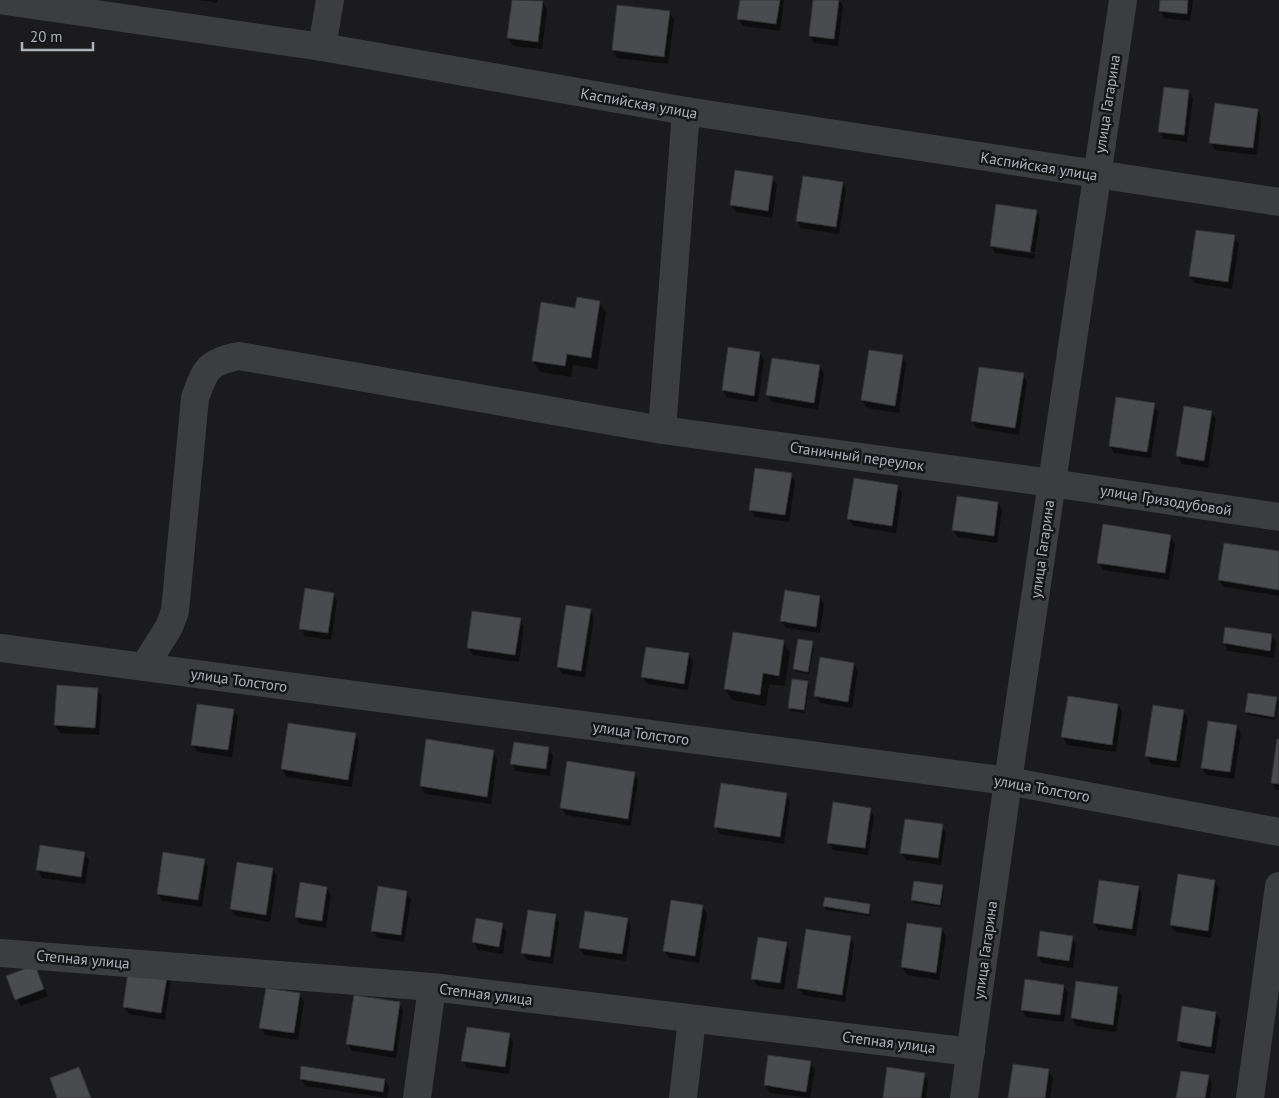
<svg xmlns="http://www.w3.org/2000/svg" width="1279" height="1098" font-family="'PT Sans',sans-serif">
<rect width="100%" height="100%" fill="#1b1b1d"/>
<g fill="#0007">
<path d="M199,0H218L217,3Z"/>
<path d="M513,0L543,2L547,10L542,49L513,46L508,38Z"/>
<path d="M741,0H784L780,31L743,26L739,19Z"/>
<path d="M815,0H839L843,6L838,46L814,43L810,36Z"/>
<path d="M1161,0H1193L1190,21L1164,18L1160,10Z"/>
<path d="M670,13L674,20L668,64L617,58L613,50Z"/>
<path d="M1188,91L1193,99L1187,142L1164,139L1160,131Z"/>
<path d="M1257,110L1261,117L1257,155L1215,150L1211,142Z"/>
<path d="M772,178L777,185L772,218L736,212L731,205Z"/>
<path d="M842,183L846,190L839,234L801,228L797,220Z"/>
<path d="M1036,211L1040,218L1035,252L994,246V248L1035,254L1034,259L995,253L991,246Z"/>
<path d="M1234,237L1239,244L1232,289L1195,283L1190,276Z"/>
<path d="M599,302L606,313L597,369L573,365L571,377L540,372L533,361L576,309Z"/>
<path d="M760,353L764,361L758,402L727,398L723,390Z"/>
<path d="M902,356L906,363L899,413L867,408L862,400Z"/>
<path d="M820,366L824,374L818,410L772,402L768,395Z"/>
<path d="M1023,375L1027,382L1019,435L976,428L972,420Z"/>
<path d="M1154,404L1158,412L1151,458L1114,453L1110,446Z"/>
<path d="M1211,412L1216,419L1208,468L1182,464L1178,456Z"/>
<path d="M791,475L795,482L789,522L755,517L751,510Z"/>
<path d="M897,486L902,493L896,533L853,526L849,519Z"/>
<path d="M998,503L1002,511L997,543L958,537L953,530Z"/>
<path d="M1170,536L1175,544L1169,580L1103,570L1099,562Z"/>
<path d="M1279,552V596L1224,587L1219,580Z"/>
<path d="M333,594L337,601L331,640L305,636L301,628Z"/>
<path d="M820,597L824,605L820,633L786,628L781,621Z"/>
<path d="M590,610L594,618L585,677L562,674L558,666Z"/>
<path d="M520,619L524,627L519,662L473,655L468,647Z"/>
<path d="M1226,628L1272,635L1276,643L1274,658L1228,651L1224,643Z"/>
<path d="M783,642L790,653L785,686L769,684L766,706L732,700L725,689Z"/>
<path d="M812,643L814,646L809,674L796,672L794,669Z"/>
<path d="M688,654L693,662L688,690L647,684L643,677Z"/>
<path d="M854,664L858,671L852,708L820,703L816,696Z"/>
<path d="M807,682L809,686L805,713L791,711L789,707Z"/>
<path d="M97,690L102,697L99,735L60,733L55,725Z"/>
<path d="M1276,698L1278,702L1275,720L1248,715L1246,712Z"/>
<path d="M1118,705L1122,712L1116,752L1067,745L1063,737Z"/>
<path d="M233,710L238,717L232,757L197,752L192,744Z"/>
<path d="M1183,711L1188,718L1180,768L1151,764L1147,756Z"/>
<path d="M289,724L355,734L359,742L352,787L287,777L282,769Z"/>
<path d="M1237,726L1241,734L1234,779L1206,775L1202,768Z"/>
<path d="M1279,740V790H1276L1272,782Z"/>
<path d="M427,741L493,751L497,759L491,804L425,794L421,786Z"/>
<path d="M548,748L553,756L550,776L516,771L512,763Z"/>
<path d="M634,773L638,780L631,826L566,815L561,808Z"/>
<path d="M786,794L790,802L784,844L720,834L716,827Z"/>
<path d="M870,809L874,817L868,855L833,850L829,842Z"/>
<path d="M942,826L946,833L941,865L906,860L901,852Z"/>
<path d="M84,853L89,860L85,884L42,878L38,870Z"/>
<path d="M204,860L208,867L202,907L162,901L158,894Z"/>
<path d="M272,869L277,876L270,922L236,916L231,909Z"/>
<path d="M1214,881L1219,888L1211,938L1175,932L1171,925Z"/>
<path d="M942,886L944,890L941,907L914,903L912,900Z"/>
<path d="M1138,887L1142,894L1136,936L1098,930L1094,922Z"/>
<path d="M326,888L331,895L326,928L300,924L296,917Z"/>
<path d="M406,892L411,899L404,942L377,938L373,931Z"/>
<path d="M702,906L707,914L699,963L669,958L664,951Z"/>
<path d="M825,906H869L871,909L870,916L826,910Z"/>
<path d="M555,915L559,923L553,964L527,960L523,952Z"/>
<path d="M627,919L631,926L626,961L584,955L580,948Z"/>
<path d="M502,924L506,931L503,954L478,950L474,942Z"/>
<path d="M908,924L942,929L946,937L939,980L907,975L902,967Z"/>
<path d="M850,937L854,944L845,1002L803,995L799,988Z"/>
<path d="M1072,937L1076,945L1073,968L1042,963L1038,955Z"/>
<path d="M786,943L790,951L784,990L757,986L753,978Z"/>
<path d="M35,966L48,996L21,1006L17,999Z"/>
<path d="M130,966L171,979L165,1020L129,1014L124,1007Z"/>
<path d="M1077,982L1117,989L1122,996L1116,1032L1076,1026L1072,1018Z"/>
<path d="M1064,986L1068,993L1064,1022L1026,1017L1022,1009Z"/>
<path d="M299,994L304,1002L298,1040L265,1035L261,1027Z"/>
<path d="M399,1003L403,1011L396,1058L352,1051L348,1044Z"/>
<path d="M1216,1013L1220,1020L1215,1054L1182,1048L1178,1041Z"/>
<path d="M509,1035L513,1042L509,1074L467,1068L463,1060Z"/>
<path d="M810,1062L815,1070L810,1098L770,1093L765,1085Z"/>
<path d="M79,1068L91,1098H58Z"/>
<path d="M1048,1071L1053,1078L1050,1098H1009Z"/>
<path d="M924,1074L928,1081L926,1098H884Z"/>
<path d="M1208,1076L1212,1084L1210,1098H1178Z"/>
<path d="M301,1079L385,1080L389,1087L387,1098L305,1086Z"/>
</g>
<g fill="#4a4b4f" stroke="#353538">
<path d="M512,0L543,1L538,42L507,38Z"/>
<path d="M740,0H780L776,24L737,19Z"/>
<path d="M813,0H839L834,39L809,36Z"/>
<path d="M1160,0H1188L1187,14L1159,11Z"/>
<path d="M617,5L670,11L664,57L612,50Z"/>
<path d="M1164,87L1189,90L1184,135L1158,132Z"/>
<path d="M1215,103L1258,109L1253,148L1209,143Z"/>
<path d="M735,170L773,176L768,211L730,205Z"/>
<path d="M803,176L843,182L836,227L796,221Z"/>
<path d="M996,204L1037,210L1030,252L990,246Z"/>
<path d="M1196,230L1235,235L1228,282L1189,276Z"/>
<path d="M577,297L600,301L591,358L567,354L565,366L532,361L541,302L575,308Z"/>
<path d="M728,347L760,352L754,396L722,390Z"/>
<path d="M869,350L903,355L895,406L861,400Z"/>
<path d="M772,358L820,365L814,403L766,395Z"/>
<path d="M979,367L1024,373L1015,428L971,421Z"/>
<path d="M1116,397L1155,403L1147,452L1109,446Z"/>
<path d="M1184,406L1212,411L1204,461L1176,456Z"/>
<path d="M755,468L792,473L785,515L749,510Z"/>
<path d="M854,478L898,485L892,526L847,519Z"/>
<path d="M957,496L998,502L994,536L952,530Z"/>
<path d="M1103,524L1171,535L1165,573L1097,563Z"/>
<path d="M1224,543L1279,551V590L1218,580Z"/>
<path d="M305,588L334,593L328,633L299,629Z"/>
<path d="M785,590L820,596L816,627L780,621Z"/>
<path d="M566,605L591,609L581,671L557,667Z"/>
<path d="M472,611L521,618L515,655L467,648Z"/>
<path d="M1225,627L1272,634L1270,651L1223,643Z"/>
<path d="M733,632L784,640L779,676L763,673L760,695L724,689Z"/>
<path d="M798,639L813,641L808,672L793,669Z"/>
<path d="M646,647L689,653L684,684L641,677Z"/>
<path d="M820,657L854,663L848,702L814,696Z"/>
<path d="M792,679L808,681L804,710L788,708Z"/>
<path d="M57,685L98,688L95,728L54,725Z"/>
<path d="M1248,693L1277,697L1274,717L1245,712Z"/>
<path d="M1068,696L1118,704L1112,745L1061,737Z"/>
<path d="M197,704L234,709L228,750L191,745Z"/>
<path d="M1153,705L1184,710L1176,761L1145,756Z"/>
<path d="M1208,721L1237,725L1230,772L1201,768Z"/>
<path d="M288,723L356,733L348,780L281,769Z"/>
<path d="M426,739L494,750L487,797L420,786Z"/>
<path d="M1277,739H1279V784L1271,783Z"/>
<path d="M514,742L549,747L546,769L510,764Z"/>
<path d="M567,761L635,772L628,819L560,808Z"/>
<path d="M721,783L787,793L780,837L714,827Z"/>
<path d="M833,802L871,808L865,848L827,843Z"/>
<path d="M905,819L943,824L938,858L900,853Z"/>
<path d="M40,845L85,852L81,877L36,870Z"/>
<path d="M163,852L205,859L198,900L157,894Z"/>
<path d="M237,862L273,868L266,915L230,909Z"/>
<path d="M1178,874L1215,880L1208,931L1170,925Z"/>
<path d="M1099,880L1139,886L1132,929L1093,923Z"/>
<path d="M914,881L943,885L940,905L911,900Z"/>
<path d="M300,882L327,887L322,921L295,917Z"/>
<path d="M378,886L407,891L401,935L371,931Z"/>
<path d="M825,897L870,904L869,914L823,906Z"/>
<path d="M671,900L703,905L695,956L663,951Z"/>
<path d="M528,910L556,914L550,957L521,953Z"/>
<path d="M585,911L628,918L622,954L579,948Z"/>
<path d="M476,918L503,923L499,947L472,942Z"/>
<path d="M907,923L942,928L936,973L901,967Z"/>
<path d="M806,929L851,936L842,995L797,988Z"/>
<path d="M1040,931L1073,936L1069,961L1037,956Z"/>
<path d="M758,937L787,942L780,983L751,979Z"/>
<path d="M35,965L44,989L15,1000L6,976Z"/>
<path d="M129,965L168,971L161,1013L123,1007Z"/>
<path d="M1025,979L1064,985L1060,1015L1021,1010Z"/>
<path d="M1076,981L1118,987L1113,1025L1071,1018Z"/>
<path d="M266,988L300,993L294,1033L259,1028Z"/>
<path d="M354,995L400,1002L393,1051L346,1044Z"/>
<path d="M1182,1006L1216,1012L1211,1047L1177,1041Z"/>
<path d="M467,1027L510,1033L505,1067L461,1061Z"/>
<path d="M768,1055L811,1061L806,1092L764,1085Z"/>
<path d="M1013,1064L1049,1069L1045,1098H1008Z"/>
<path d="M301,1066L385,1079L383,1092L300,1079Z"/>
<path d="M79,1067L91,1098H57L50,1078Z"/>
<path d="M887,1067L925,1073L921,1098H883Z"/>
<path d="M1181,1071L1209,1075L1205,1098H1176Z"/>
</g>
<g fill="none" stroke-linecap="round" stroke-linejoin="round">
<g stroke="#3c3d41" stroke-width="28">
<path d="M0,0L322,47L686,111L1279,202"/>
<path d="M322,47L330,0"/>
<path d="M662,430L686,111"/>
<path d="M0,648L1008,781L1279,832"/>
<path d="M144,667L169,627L175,611L195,398C205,370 207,362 239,356L662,430L1052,483L1279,517"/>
<path d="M0,953L432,987L971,1052"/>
<path d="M417,1098L432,987"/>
<path d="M683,1098L692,1019"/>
<path d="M964,1098L1008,781L1123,0"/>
<path d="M1250,1098L1279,886"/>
</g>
</g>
<g text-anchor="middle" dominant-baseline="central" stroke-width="5" stroke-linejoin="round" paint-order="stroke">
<g font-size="15" fill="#afb2bb" stroke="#161618">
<text transform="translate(639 103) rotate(10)">Каспийская улица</text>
<text transform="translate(1107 104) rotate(-81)">улица Гагарина</text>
<text transform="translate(1039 166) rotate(9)">Каспийская улица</text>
<text transform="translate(857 456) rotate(8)">Станичный переулок</text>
<text transform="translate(1166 500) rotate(9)">улица Гризодубовой</text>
<text transform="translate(1042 549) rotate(-82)">улица Гагарина</text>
<text transform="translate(239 680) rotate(8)">улица Толстого</text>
<text transform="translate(641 733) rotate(8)">улица Толстого</text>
<text transform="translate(1042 788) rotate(10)">улица Толстого</text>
<text transform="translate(985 950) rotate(-82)">улица Гагарина</text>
<text transform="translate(83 959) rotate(5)">Степная улица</text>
<text transform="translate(486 994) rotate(7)">Степная улица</text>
<text transform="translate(889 1042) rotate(7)">Степная улица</text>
</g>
</g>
<path d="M22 42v8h71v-8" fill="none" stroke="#afb2bb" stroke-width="2.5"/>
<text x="30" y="42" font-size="15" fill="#afb2bb" stroke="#161618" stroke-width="4" paint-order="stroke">20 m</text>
</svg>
